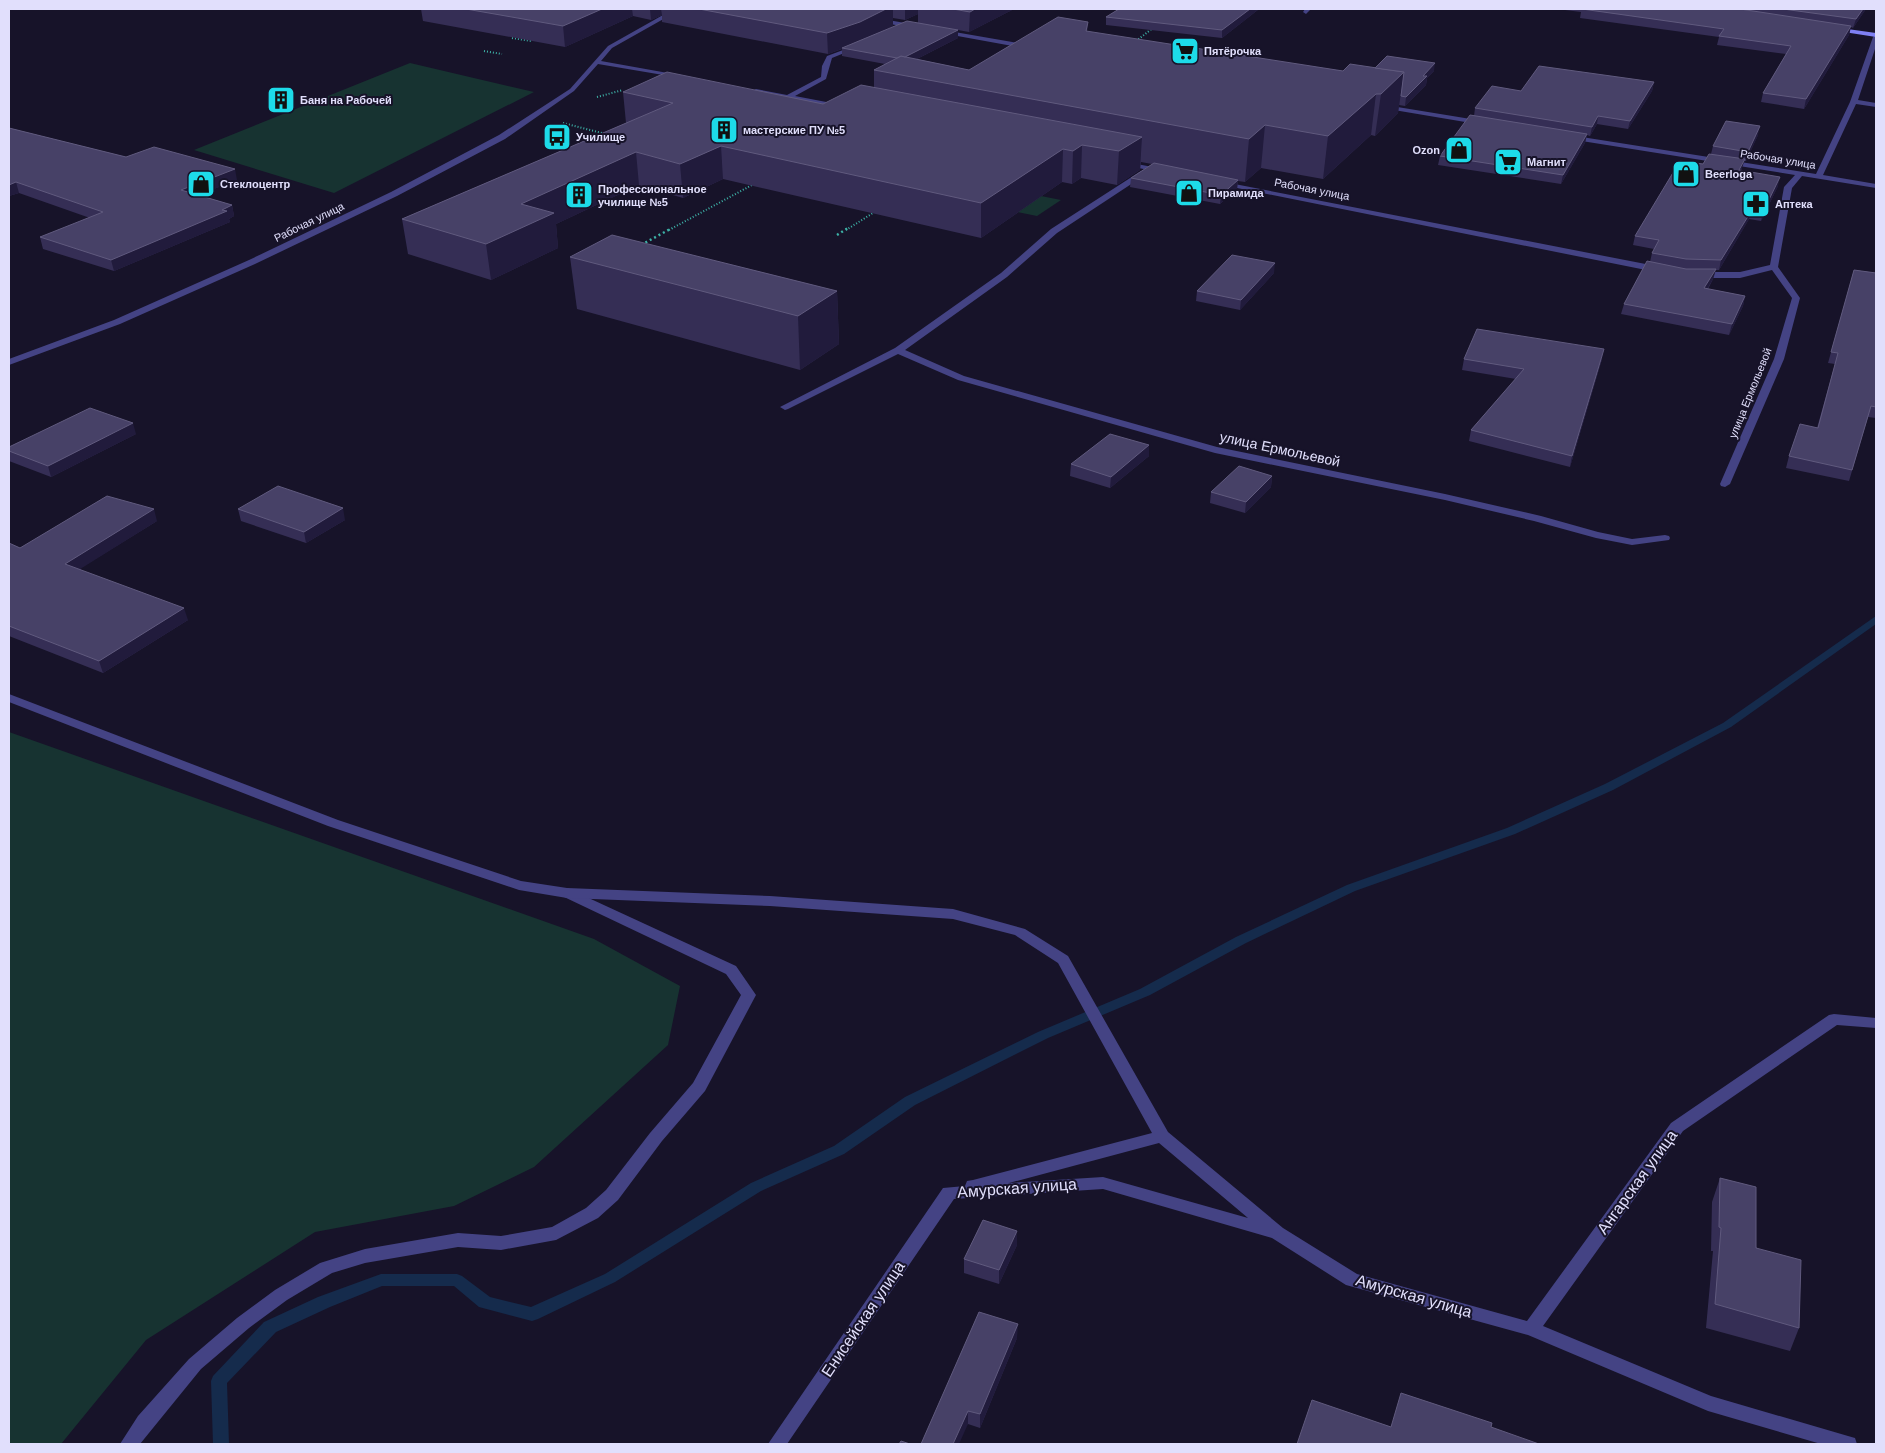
<svg xmlns="http://www.w3.org/2000/svg" width="1885" height="1453" font-family="Arial,sans-serif">
<rect width="100%" height="100%" fill="#171329"/>
<g fill="#173331">
<path d="M410,63L534,92L334,193L194,150Z"/>
<path d="M1036,195L1061,200L1037,216L1012,211Z"/>
<path d="M9,732L594,939L680,986L668,1045L534,1167L454,1206L315,1232L146,1340L61,1444H9Z"/>
</g>
<g fill="none" stroke-linecap="round" stroke-linejoin="round">
<path fill="#152b4c" fill-rule="evenodd" d="M1876,616V624L1731,727L1613,790L1515,834L1355,891L1246,943L1150,995L1048,1038L915,1105L844,1154L761,1191L615,1282L538,1319L532,1321L479,1307L454,1286H382L330,1307L276,1332L227,1383L229,1444H213L211,1381L213,1376L264,1322L318,1297L381,1274H457L462,1276L490,1297L531,1307L605,1274L751,1183L834,1146L905,1097L1038,1032L1140,989L1236,937L1347,885L1507,828L1605,784L1723,723Z"/>
<g stroke="#3db2a7" stroke-width="2" stroke-dasharray="1 2" stroke-linecap="butt">
<path d="M512,38L531,41"/>
<path d="M1136,41L1153,28"/>
<path d="M484,51L502,54"/>
<path d="M597,97L623,90"/>
<path d="M563,123L606,134"/>
<path d="M669,230L752,185L751,182"/>
<path d="M846,230L873,213"/>
</g>
<g stroke="#3db2a7" stroke-width="2.5" stroke-dasharray="2 3" stroke-linecap="butt">
<path d="M837,235L848,228"/>
<path d="M641,245L672,228"/>
</g>
<path fill="#444384" fill-rule="evenodd" d="M567,888L736,966L756,995L705,1091L662,1141L618,1200L598,1218L556,1240L501,1250L458,1247L365,1263L332,1273L287,1300L249,1328L201,1369L140,1444H120L138,1416L189,1359L237,1318L275,1290L320,1263L365,1249L458,1233L501,1236L552,1227L586,1208L606,1190L650,1133L693,1083L741,995L726,974L562,896L560,893L562,890Z"/>
<g fill="#444384" fill-rule="evenodd">
<path d="M678,9H686L667,17L612,48L601,61L679,75L682,77L681,78L598,64L574,91L505,139L397,196L255,264L120,324L9,365V359L114,320L249,260L391,192L499,135L570,89L608,46L663,15Z"/>
<path d="M1305,9H1311L1306,14L1303,12Z"/>
<path d="M877,18L916,25L919,27L916,29L875,21V19Z"/>
<path d="M943,30L1029,45L1032,47L1029,49L941,33V31Z"/>
<path d="M1876,35V46L1858,100L1876,103V107L1856,104L1823,175L1876,184V188L1802,176L1792,188L1778,267L1800,298L1784,359L1730,484L1725,487L1721,486L1720,484L1774,359L1792,298L1772,270L1740,278H1698L1694,275L1698,272H1740L1770,265L1784,187L1795,175L1569,139L1565,137L1569,135L1816,174L1850,102L1873,37Z"/>
<path d="M854,46L859,47L832,58L826,79L795,96L842,105V109L752,91L756,89L787,95L821,77L822,66L827,56Z"/>
<path d="M1379,104L1483,121L1487,123L1483,125L1382,108L1378,106Z"/>
<path d="M1121,161L1163,169L1167,171L1163,173L1124,165L1120,163Z"/>
<path d="M1141,171L1148,173L1057,233L1007,277L905,350L964,376L1217,447L1445,494L1541,516L1598,532L1632,539L1665,535L1669,536L1670,538L1669,540L1632,545L1596,538L1534,521L1445,500L1215,453L958,380L898,354L788,409L785,410L780,407L895,348L1001,273L1051,229Z"/>
<path d="M1219,181L1661,267L1665,270L1661,273L1222,185L1218,183Z"/>
<path d="M9,694L338,820L521,881L567,888L770,896L953,909L1025,929L1068,956L1168,1132L1283,1228L1357,1274L1527,1321L1671,1123L1829,1015L1834,1014L1876,1018V1028L1837,1025L1683,1131L1543,1326L1711,1396L1848,1436L1855,1438L1857,1444H1821L1708,1411L1528,1335L1346,1285L1272,1238L1103,1189L954,1199L787,1444H768L943,1188L965,1186L967,1181L973,1180L1152,1133L1058,963L1015,935L953,919L770,906L567,898L519,890L328,826L9,702ZM1159,1143L1248,1218L1103,1177L1009,1183Z"/>
</g>
<path fill="#7f80f3" fill-rule="evenodd" d="M1833,27L1876,33V37L1831,30V28Z"/>
</g>
<g fill="#352e55" fill-rule="evenodd">
<path d="M421,9H1014L969,32L958,30V38L917,59L969,70L1088,22L1087,32L1343,71L1375,68L1434,71L1427,78L1426,85L1405,106L1399,105L1398,113L1375,136L1371,135L1323,179L1261,168L1245,182L1238,181L1237,189L1220,204L1130,187L1131,178L1152,164L1141,162L1140,170L1117,185L1081,178L1072,184L1062,182L981,238L723,179L683,198L639,185L556,224L558,248L491,280L408,254L402,219L626,123L623,92L823,104L874,88V70L885,64L842,56V49L828,54L662,22V15L651,20L633,16L565,47L423,21ZM918,14V23L882,31L893,26V18L905,20Z"/>
<path d="M1259,9L1222,38L1106,25V17Z"/>
<path d="M1557,9H1866L1853,28L1851,27L1849,35L1804,109L1761,102L1763,93L1786,54L1717,45L1719,37L1580,18L1581,12Z"/>
<path d="M1654,82L1652,91L1628,129L1597,124L1590,136L1587,135L1585,143L1561,184L1438,165L1440,156L1474,116L1475,108L1521,91Z"/>
<path d="M9,128L126,157L237,180L198,195L232,205L234,216L229,219L230,222L114,271L43,249L40,237L90,218L19,193L9,196Z"/>
<path d="M1758,135L1746,161H1744L1741,171L1778,186L1761,221L1749,219L1719,270H1716L1713,279L1708,289L1745,296L1743,306L1729,335L1621,314L1624,304L1650,262L1652,253L1654,249L1633,245L1635,236L1703,164L1711,154L1713,146Z"/>
<path d="M570,257L837,291L839,344L800,370L577,309Z"/>
<path d="M1854,270L1876,273V418L1868,417L1849,481L1786,468L1789,456L1817,428L1835,364L1828,363Z"/>
<path d="M1274,273L1240,310L1196,301L1197,291Z"/>
<path d="M1464,359H1602L1570,467L1469,441L1471,430L1516,379L1462,370Z"/>
<path d="M136,434L51,477L9,461V447Z"/>
<path d="M1149,445V456L1110,488L1070,476L1071,464Z"/>
<path d="M1272,476L1271,487L1245,513L1210,503L1211,492Z"/>
<path d="M238,509L345,520L306,543L241,521Z"/>
<path d="M157,521L79,569L188,620L103,673L9,636V543L20,548Z"/>
<path d="M1720,1178L1799,1328L1790,1351L1706,1328L1713,1251H1711L1712,1202Z"/>
<path d="M1017,1245L999,1284L964,1273V1259Z"/>
<path d="M1017,1338L980,1428L968,1424L921,1444Z"/>
</g>
<g fill="#211b3c">
<path d="M602,9H632L633,16L565,47L563,26Z"/>
<path d="M650,9H661L662,15L651,20Z"/>
<path d="M886,9H893V26L860,42L828,54L827,33Z"/>
<path d="M905,9H918V14L905,20Z"/>
<path d="M975,9H1014L969,32L970,12Z"/>
<path d="M1250,9H1259L1222,38V30Z"/>
<path d="M1863,9H1866L1853,28L1856,19Z"/>
<path d="M1851,26L1849,35L1804,109L1806,99Z"/>
<path d="M958,30V38L901,67V59Z"/>
<path d="M1435,63L1434,71L1427,78L1426,85L1405,106L1406,97L1423,76Z"/>
<path d="M1404,72L1398,113L1375,136L1381,94Z"/>
<path d="M1654,82L1652,91L1628,129L1630,121Z"/>
<path d="M1376,94L1371,135L1323,179L1328,136Z"/>
<path d="M1598,116L1597,124L1590,136L1592,127Z"/>
<path d="M1265,125L1261,168L1245,182L1249,139Z"/>
<path d="M1760,126L1758,135L1746,161L1748,152Z"/>
<path d="M1587,134L1585,143L1561,184L1563,175Z"/>
<path d="M1142,137L1140,170L1117,185L1119,151Z"/>
<path d="M1082,145L1081,178L1072,184L1073,151Z"/>
<path d="M721,146L723,179L683,198L680,164Z"/>
<path d="M1063,149L1062,182L981,238V203Z"/>
<path d="M636,152L639,185L556,224L558,248L491,280L486,244L521,204Z"/>
<path d="M1745,159L1742,168L1737,179L1739,170Z"/>
<path d="M235,169L237,180L183,201L181,190Z"/>
<path d="M1780,177L1778,186L1761,221L1763,212Z"/>
<path d="M1238,180L1237,189L1220,204L1221,195Z"/>
<path d="M16,182L19,193L9,196V185Z"/>
<path d="M232,205L234,216L229,219L230,222L114,271L111,260Z"/>
<path d="M1752,210L1749,219L1719,270L1721,260Z"/>
<path d="M1275,263L1274,273L1240,310L1241,300Z"/>
<path d="M1716,269L1713,279L1702,298L1704,288Z"/>
<path d="M837,291L839,344L800,370L798,316Z"/>
<path d="M1745,296L1743,306L1729,335L1732,324Z"/>
<path d="M1604,349L1602,359L1570,467L1572,456Z"/>
<path d="M133,423L136,434L51,477L48,466Z"/>
<path d="M1149,445V456L1110,488L1111,477Z"/>
<path d="M1272,476L1271,487L1245,513L1246,502Z"/>
<path d="M343,508L345,520L306,543L304,532Z"/>
<path d="M154,509L157,521L69,576L65,564Z"/>
<path d="M184,608L188,620L103,673L99,661Z"/>
<path d="M1017,1231V1245L999,1284V1270Z"/>
<path d="M1018,1324L1017,1338L980,1428V1414Z"/>
<path d="M968,1411V1424L959,1444H953Z"/>
</g>
<g fill="#474167" stroke="#605a7e">
<path d="M466,9H602L563,26Z"/>
<path d="M699,9H886L860,22L827,33Z"/>
<path d="M953,9H975L970,12Z"/>
<path d="M1119,9H1250L1222,30L1106,17Z"/>
<path d="M1582,9H1740L1851,26L1806,99L1763,93L1791,46L1719,36L1724,29Z"/>
<path d="M1783,9H1863L1856,19Z"/>
<path d="M1058,17L1088,22L1086,31L1343,71L1350,64L1404,72L1381,94H1376L1328,136L1265,125L1249,139L874,70L901,56L969,70Z"/>
<path d="M907,21L958,30L905,57L901,56L897,58L842,48Z"/>
<path d="M1387,56L1435,63L1423,76H1427L1406,97L1401,96L1404,72L1375,68Z"/>
<path d="M1539,66L1654,82L1630,121L1598,116L1592,127L1475,108L1492,86L1521,91Z"/>
<path d="M667,72L823,104L861,85L1142,137L1119,151L1082,145L1073,151L1063,149L981,203L721,146L680,164L636,152L521,204L554,213L486,244L402,219L673,103L623,92Z"/>
<path d="M1470,115L1587,134L1563,175L1440,156Z"/>
<path d="M1726,121L1760,126L1748,152L1713,146Z"/>
<path d="M9,128L126,157L154,147L235,169L181,190L232,205L222,210L227,211L111,260L40,237L103,212L16,182L9,185Z"/>
<path d="M1709,154L1745,159L1739,170L1780,177L1763,212L1752,210L1721,260L1686,259L1652,253L1659,240L1635,236L1680,161L1703,164Z"/>
<path d="M1154,163L1238,180L1221,195L1131,178Z"/>
<path d="M612,235L837,291L798,316L570,257Z"/>
<path d="M1232,255L1275,263L1241,300L1197,291Z"/>
<path d="M1647,261L1686,269H1716L1704,288L1745,296L1732,324L1624,304Z"/>
<path d="M1854,270L1876,273V407L1871,406L1852,470L1789,456L1800,424L1818,428L1838,353L1831,352Z"/>
<path d="M1477,329L1604,349L1572,456L1471,430L1524,369L1464,359Z"/>
<path d="M90,408L133,423L48,466L9,451V447Z"/>
<path d="M1110,434L1149,445L1111,477L1071,464Z"/>
<path d="M1239,466L1272,476L1246,502L1211,492Z"/>
<path d="M278,486L343,508L304,532L238,509Z"/>
<path d="M107,496L154,509L65,564L184,608L99,661L9,626V543L20,548Z"/>
<path d="M1720,1178L1756,1187V1248L1801,1260L1799,1328L1715,1304L1721,1228L1719,1227Z"/>
<path d="M983,1220L1017,1231L999,1270L964,1259Z"/>
<path d="M979,1312L1018,1324L980,1414L968,1411L953,1444H921Z"/>
<path d="M1401,1393L1492,1423L1491,1427L1539,1444H1297L1312,1400L1391,1427Z"/>
<path d="M901,1441L910,1444H899Z"/>
</g>
<defs>
<symbol id="supermarket-square" viewBox="-11 -11 22 22"><rect x="-9" y="-9" width="18" height="18" rx="4" fill="#1ddbe9" stroke="#171329"/><path d="M-6-5.5h2.5l.6 2H6L4.5 2H-2.5L-4.4-4H-6ZM-1.5 3.2a1.3 1.3 0 1 0 .1 0ZM3 3.2a1.3 1.3 0 1 0 .1 0Z" fill="#111"/></symbol>
<symbol id="building-square" viewBox="-11 -11 22 22"><rect x="-9" y="-9" width="18" height="18" rx="4" fill="#1ddbe9" stroke="#171329"/><path d="M-4-6H4V6H1V3H-1V6H-4ZM-2.5-4.3h1.7v1.8h-1.7ZM.8-4.3h1.7v1.8H.8ZM-2.5-1h1.7V.8h-1.7ZM.8-1h1.7V.8H.8Z" fill="#111"/></symbol>
<symbol id="bus-square" viewBox="-11 -11 22 22"><rect x="-9" y="-9" width="18" height="18" rx="4" fill="#1ddbe9" stroke="#171329"/><path d="M-5-6H5V4H4V6H2V4H-2V6H-4V4H-5ZM-3.5-4V0h7V-4ZM-3.5 1.2v1.5H-2V1.2ZM2 1.2v1.5H3.5V1.2Z" fill="#111"/></symbol>
<symbol id="shop-square" viewBox="-11 -11 22 22"><rect x="-9" y="-9" width="18" height="18" rx="4" fill="#1ddbe9" stroke="#171329"/><path d="M-5-2.5h2.3a2.7 3.5 0 0 1 5.4 0H5L5.5 6h-11ZM-1.5-2.5h3a1.5 2.3 0 0 0-3 0Z" fill="#111"/></symbol>
<symbol id="pharmacy-square" viewBox="-11 -11 22 22"><rect x="-9" y="-9" width="18" height="18" rx="4" fill="#1ddbe9" stroke="#171329"/><path d="M-2-6h4v4h4v4h-4v4h-4v-4h-4v-4h4Z" fill="#111"/></symbol>
</defs>
<g fill-rule="evenodd">
<use href="#supermarket-square" x="1169" y="35" width="32" height="32"/>
<use href="#building-square" x="265" y="84" width="32" height="32"/>
<use href="#building-square" x="708" y="114" width="32" height="32"/>
<use href="#bus-square" x="541" y="121" width="32" height="32"/>
<use href="#shop-square" x="1443" y="134" width="32" height="32"/>
<use href="#supermarket-square" x="1492" y="146" width="32" height="32"/>
<use href="#shop-square" x="1670" y="158" width="32" height="32"/>
<use href="#shop-square" x="185" y="168" width="32" height="32"/>
<use href="#shop-square" x="1173" y="177" width="32" height="32"/>
<use href="#building-square" x="563" y="179" width="32" height="32"/>
<use href="#pharmacy-square" x="1740" y="188" width="32" height="32"/>
</g>
<g text-anchor="middle" dominant-baseline="central" stroke-width="4" stroke-linejoin="round" paint-order="stroke">
<g font-size="11" font-weight="bold" fill="#e1dffc" stroke="#171329" text-anchor="start">
<text x="1204" y="51">Пятёрочка</text>
<text x="300" y="100">Баня на Рабочей</text>
<text x="743" y="130">мастерские ПУ №5</text>
<text x="576" y="137">Училище</text>
<text x="1440" y="150" text-anchor="end">Ozon</text>
<text x="1527" y="162">Магнит</text>
<text x="1705" y="174">Beerloga</text>
<text x="220" y="184">Стеклоцентр</text>
<text x="598" y="189">Профессиональное<tspan x="598" dy="13">училище №5</tspan></text>
<text x="1208" y="193">Пирамида</text>
<text x="1775" y="204">Аптека</text>
</g>
<g font-size="11" fill="#e1dffc" stroke="#171329">
<text transform="translate(1778 159) rotate(9)">Рабочая улица</text>
<text transform="translate(1312 189) rotate(11)">Рабочая улица</text>
<text transform="translate(309 222) rotate(-26)">Рабочая улица</text>
<text transform="translate(1750 393) rotate(-68)">улица Ермольевой</text>
</g>
<g font-size="14" fill="#e1dffc" stroke="#171329">
<text transform="translate(1280 449) rotate(12)">улица Ермольевой</text>
</g>
<g font-size="16" fill="#e1dffc" stroke="#171329">
<text transform="translate(1637 1182) rotate(-54)">Ангарская улица</text>
<text transform="translate(1017 1188) rotate(-4)">Амурская улица</text>
<text transform="translate(1414 1296) rotate(16)">Амурская улица</text>
<text transform="translate(863 1319) rotate(-56)">Енисейская улица</text>
</g>
</g>
<rect width="1885" height="1453" fill="none" stroke="#e1dffc" stroke-width="20"/>
</svg>
